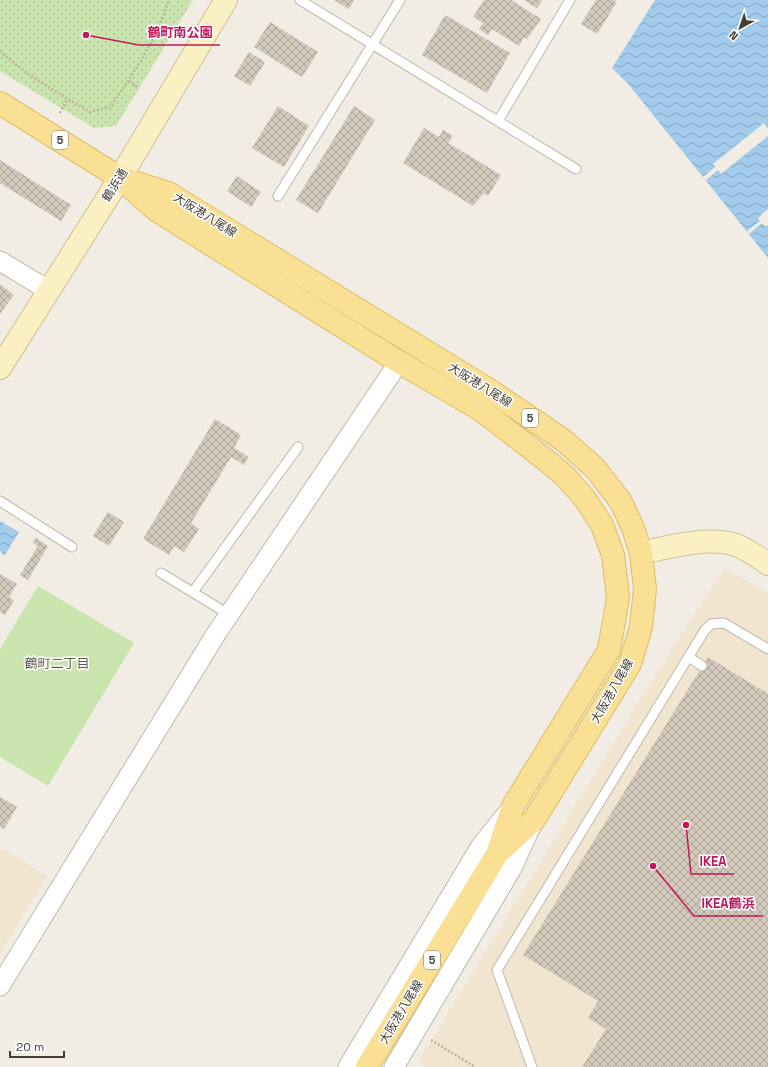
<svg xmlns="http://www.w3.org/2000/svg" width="768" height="1067" font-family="'Space Grotesk','Noto Sans JP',sans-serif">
<defs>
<pattern id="park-dots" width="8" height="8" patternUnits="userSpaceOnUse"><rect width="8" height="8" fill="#cae4ae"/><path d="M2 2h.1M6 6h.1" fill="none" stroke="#afc496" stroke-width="1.8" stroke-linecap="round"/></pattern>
<pattern id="water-waves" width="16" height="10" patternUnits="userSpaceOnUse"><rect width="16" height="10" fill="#a2cbec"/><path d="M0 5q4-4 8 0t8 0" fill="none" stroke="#86a6c0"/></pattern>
<pattern id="building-cross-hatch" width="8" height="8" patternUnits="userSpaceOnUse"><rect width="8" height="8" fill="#d2c9ba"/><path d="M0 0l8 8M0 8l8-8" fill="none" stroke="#aca498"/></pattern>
</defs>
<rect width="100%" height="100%" fill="#f1ede4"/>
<g fill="#f2e5cf">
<path d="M725,568L768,593V1067H426L418,1062L659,669Z"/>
<path d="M0,847L47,876L0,954Z"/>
</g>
<path fill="#cae4ae" d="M38,586L134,643L48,786L0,757V649Z"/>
<path fill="url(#park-dots)" d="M0,0H193L116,126L94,128L0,71Z"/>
<g fill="url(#water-waves)">
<path d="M655,0H768V258L629,85L612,68Z"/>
<path d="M0,521L19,532L5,555L0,552Z"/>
</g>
<g fill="#f1ede4">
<path d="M764,123L768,129V136L721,174L718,170L706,180L703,177L715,167L713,164Z"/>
<path d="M768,209V225L766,227L762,223L749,234L747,231L760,221L758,218Z"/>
</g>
<g fill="url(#building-cross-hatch)">
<path d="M334,0H354L349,9Z"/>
<path d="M484,0H511L541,19L527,39L524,37L519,46L492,29L488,35L479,29L483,23L473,17Z"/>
<path d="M524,0H542L537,8Z"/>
<path d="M596,0H614L617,2L597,34L581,24Z"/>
<path d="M445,15L510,53L487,93L422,55Z"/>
<path d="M270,22L318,52L302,77L254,47Z"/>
<path d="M249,52L265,62L250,86L234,76Z"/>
<path d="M278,106L309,126L284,167L252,148Z"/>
<path d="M354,106L375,120L318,213L296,200Z"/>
<path d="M424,128L439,137L443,130L453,136L448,143L501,175L488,196L484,193L473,206L403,163Z"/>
<path d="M0,160L71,205L61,221L0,183Z"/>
<path d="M237,176L261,192L251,207L227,191Z"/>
<path d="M0,284L14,295L0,314Z"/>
<path d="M215,419L241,435L234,448L249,457L244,465L231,457L191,523L199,529L184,552L174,546L169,555L143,539Z"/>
<path d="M108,512L124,522L109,546L93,536Z"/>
<path d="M36,538L48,546L28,580L20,575L38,546L33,543Z"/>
<path d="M0,574L17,584L9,597L14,600L5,615L0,612Z"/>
<path d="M708,657L768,694V1067H582L606,1029L588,1018L598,1001L523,955Z"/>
<path d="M0,797L17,807L4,829L0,827Z"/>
</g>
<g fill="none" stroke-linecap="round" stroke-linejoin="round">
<defs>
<g id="lane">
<path d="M300,0L576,169"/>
<path d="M498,121L570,0"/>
<path d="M278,196L400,0"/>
<path d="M0,501L72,547"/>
<path d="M161,573L230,615"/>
<path d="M193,592L298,447"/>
<path d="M689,657L702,666"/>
<path d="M532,1067L497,970L705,630L711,624L724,623L768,649"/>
</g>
<g id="street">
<path d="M0,261L48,290"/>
<path d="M0,986L216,634L399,362"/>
<path d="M348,1067L481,846L509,811"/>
<path d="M394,1067L512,868L532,824"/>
</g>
<g id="secondary">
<path d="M0,368L120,178L226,0"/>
<path d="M641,553C668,547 709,536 736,545C747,549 758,557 768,564"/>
</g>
<g id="primary">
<path d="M0,103L120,178L156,210L399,362L481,410L547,461L566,477L585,499L602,525L613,555L618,598L609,650L513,806L497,854L367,1067"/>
<path d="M127,180L168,193L494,393L563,440L595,468L621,502L633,528L641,553L645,589L641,627L630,664L534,820L498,853"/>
</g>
</defs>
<use href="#lane" stroke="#bfb8aa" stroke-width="11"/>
<use href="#street" stroke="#bfb8aa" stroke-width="21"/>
<use href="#secondary" stroke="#cfc196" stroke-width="24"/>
<use href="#primary" stroke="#ddbd66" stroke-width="24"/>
<g stroke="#bdb199" stroke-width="2.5" stroke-dasharray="2 2" stroke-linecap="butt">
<path d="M0,51C26,75 59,94 90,112L110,107C134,74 156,39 169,0"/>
<path d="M129,81L139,88"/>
<path d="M60,113L67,99"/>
<path d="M431,1040L475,1067"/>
</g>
<use href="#lane" stroke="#fff" stroke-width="9"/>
<use href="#street" stroke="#fff" stroke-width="19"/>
<use href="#secondary" stroke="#fbf0c3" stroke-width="22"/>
<use href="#primary" stroke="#f9e095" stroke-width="22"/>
</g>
<g text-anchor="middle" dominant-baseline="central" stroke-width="3" stroke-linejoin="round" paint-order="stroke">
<g fill="#fff" stroke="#7b7771" stroke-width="1">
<rect x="52" y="131" width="16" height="18" rx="3"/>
<rect x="522" y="409" width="16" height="18" rx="3"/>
<rect x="424" y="951" width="16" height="18" rx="3"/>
</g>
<g font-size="11" font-weight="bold" fill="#433d34">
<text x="60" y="140">5</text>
<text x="530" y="418">5</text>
<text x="432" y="960">5</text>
</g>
<g font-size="12" fill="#433d34" stroke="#fff">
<text transform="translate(115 185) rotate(-58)">鶴浜通</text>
<text transform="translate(205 215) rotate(32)">大阪港八尾線</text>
<text transform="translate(480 385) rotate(32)">大阪港八尾線</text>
<text transform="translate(612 691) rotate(-60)">大阪港八尾線</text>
<text transform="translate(401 1012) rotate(-59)">大阪港八尾線</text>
</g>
<g font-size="13" fill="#655c4c" stroke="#fff">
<text x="57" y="663">鶴町二丁目</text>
</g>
</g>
<path fill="none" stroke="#c2185b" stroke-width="1.5" d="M86 35L139 45H220M686 825L691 874H734M653 866L694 916H763"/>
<g fill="#c2185b" stroke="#fff" stroke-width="1.5">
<circle cx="86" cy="35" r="4"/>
<circle cx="686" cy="825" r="4"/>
<circle cx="653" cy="866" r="4"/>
</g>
<g font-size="13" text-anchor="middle" font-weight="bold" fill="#c2185b" stroke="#fff" stroke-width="3" stroke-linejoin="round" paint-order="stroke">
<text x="180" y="37">鶴町南公園</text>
<text x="713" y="866">IKEA</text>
<text x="728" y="908">IKEA鶴浜</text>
</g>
<g transform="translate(740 28) rotate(220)" stroke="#ffffff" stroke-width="3" paint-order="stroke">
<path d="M0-3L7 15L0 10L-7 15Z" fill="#433d34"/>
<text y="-6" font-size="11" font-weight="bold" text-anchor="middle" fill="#433d34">N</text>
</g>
<path d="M10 1051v6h54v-6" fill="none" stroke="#433d34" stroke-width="2"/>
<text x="16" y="1051" font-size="12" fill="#433d34" stroke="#ffffff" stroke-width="3" paint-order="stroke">20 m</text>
</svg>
